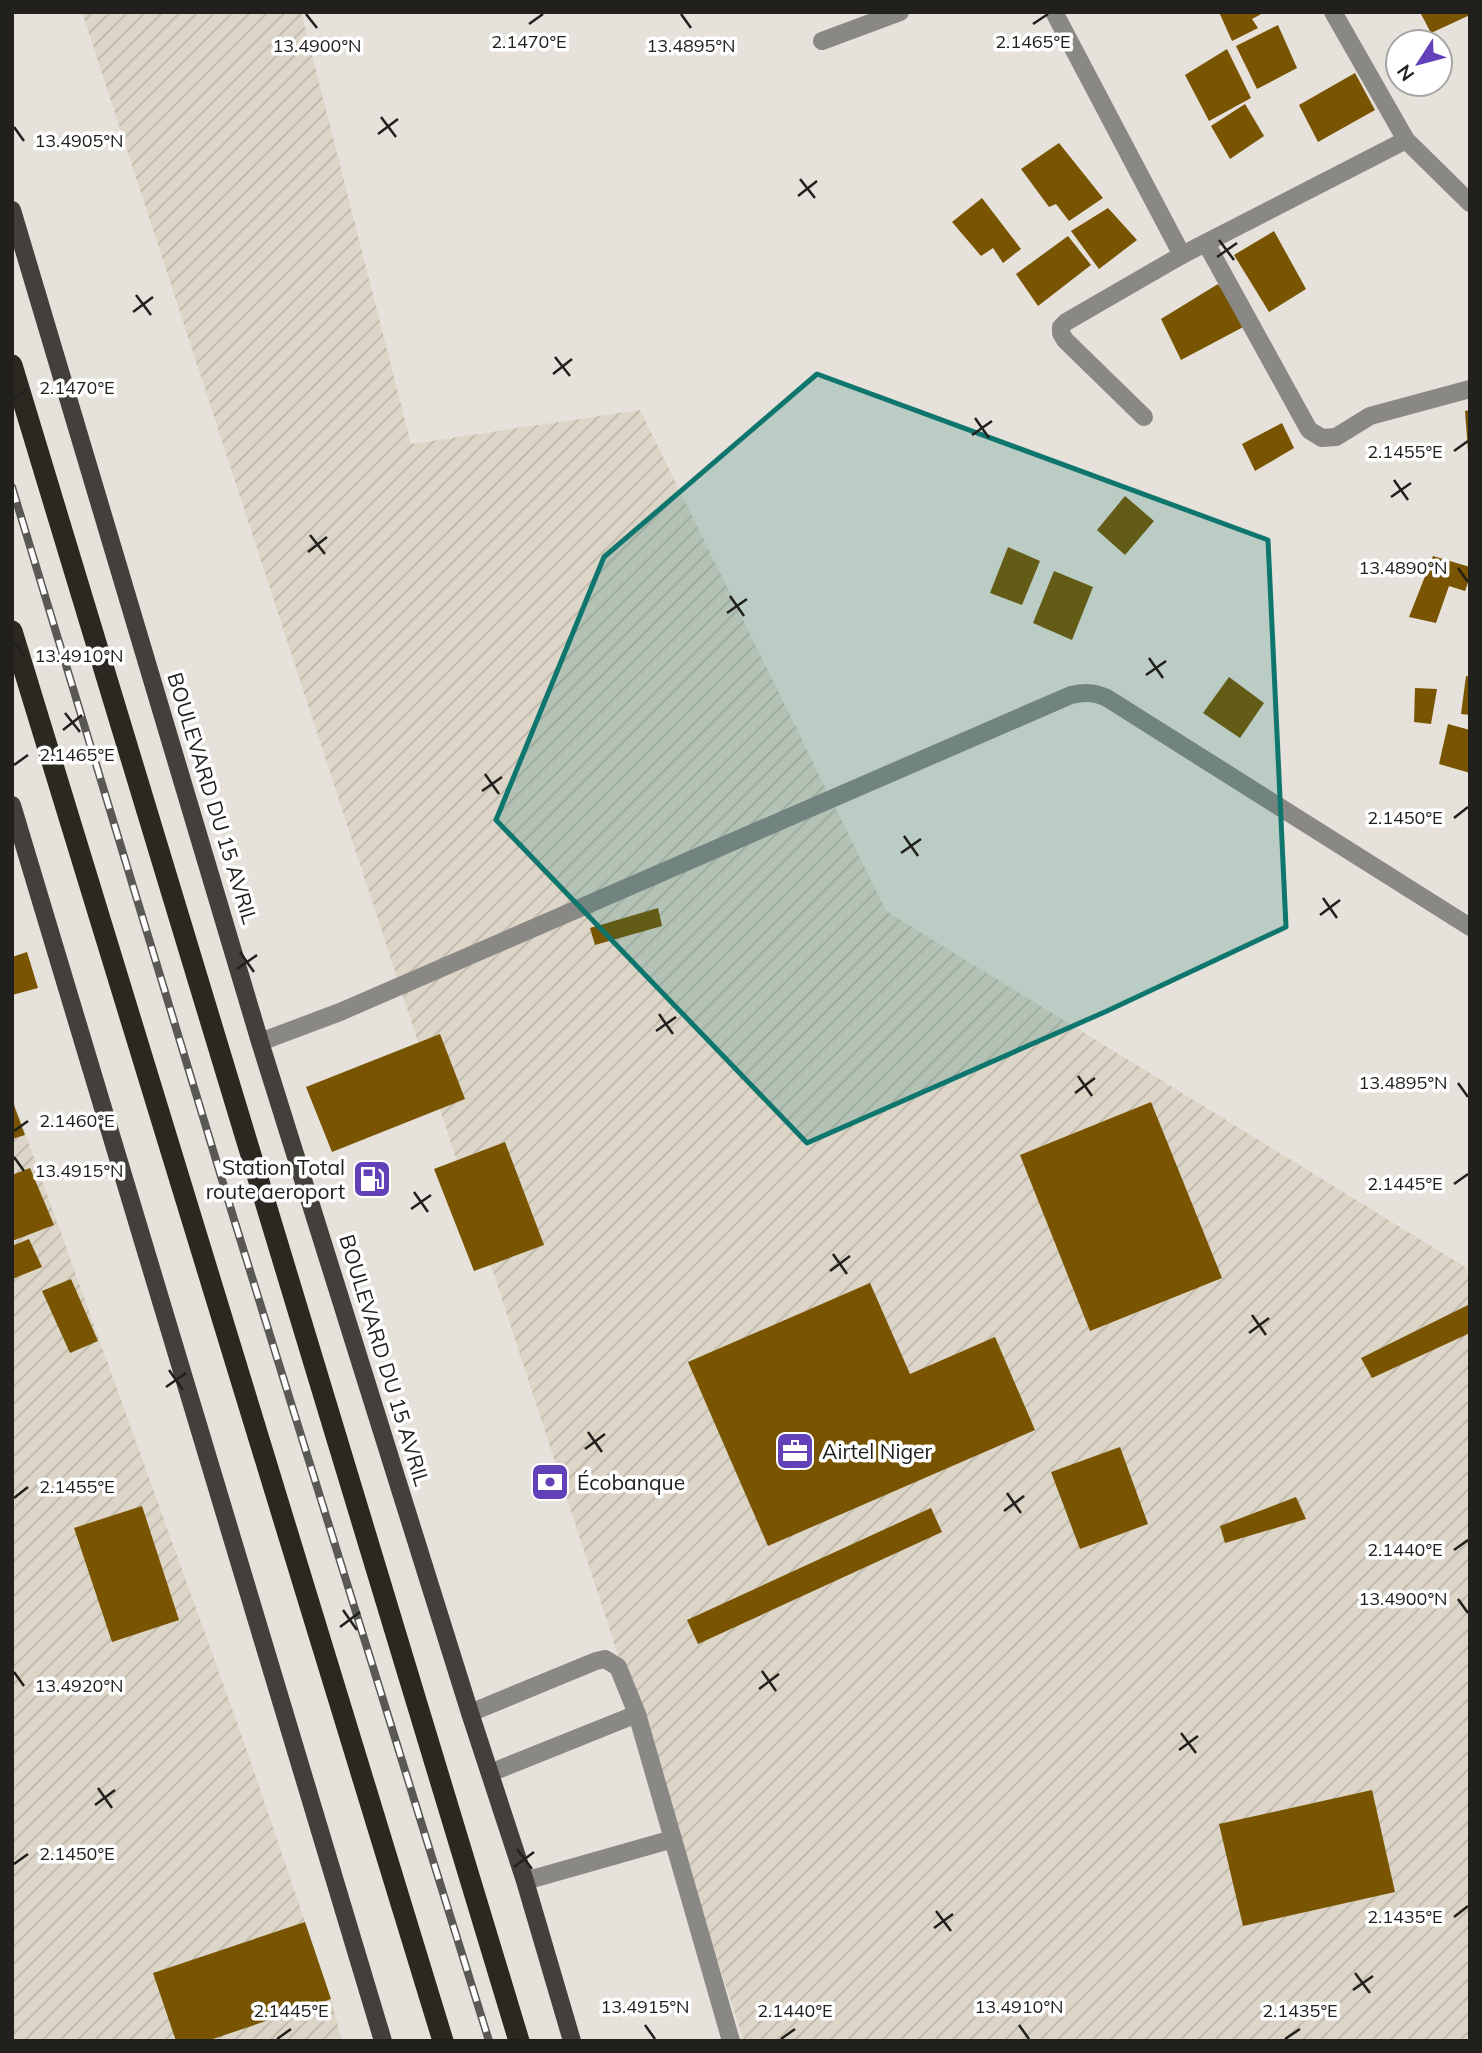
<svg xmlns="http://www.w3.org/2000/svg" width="1482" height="2053" font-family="Mulish,sans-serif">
<defs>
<pattern id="industrial-furrows" width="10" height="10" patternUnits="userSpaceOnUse" patternTransform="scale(1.75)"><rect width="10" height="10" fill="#ddd5c7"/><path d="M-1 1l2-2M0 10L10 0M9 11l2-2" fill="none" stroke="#bdb7aa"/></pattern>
</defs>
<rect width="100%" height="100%" fill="#e6e1da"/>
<g fill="url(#industrial-furrows)">
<path d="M82,12H301L411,444L640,410L886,911L1470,1270V2041H744Z"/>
<path d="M12,1097L244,1742L331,1999L342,2041H12Z"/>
</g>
<g fill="#795501">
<path d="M1219,12H1265L1252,19L1258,28L1232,41Z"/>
<path d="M1424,12H1470V15L1431,33L1421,14Z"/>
<path d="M1278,25L1297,68L1257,89L1236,46Z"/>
<path d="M1227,49L1251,98L1209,121L1185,75Z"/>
<path d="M1355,73L1375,110L1318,142L1299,105Z"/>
<path d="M1245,104L1264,136L1230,159L1211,126Z"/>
<path d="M1059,143L1103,198L1069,221L1056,204L1049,207L1021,169Z"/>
<path d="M982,198L1021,249L1003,263L993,248L981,256L952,222Z"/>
<path d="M1108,208L1137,240L1099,269L1071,231Z"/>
<path d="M1274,231L1306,289L1269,312L1234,255Z"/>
<path d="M1068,236L1091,265L1038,306L1016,274Z"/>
<path d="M1218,284L1247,325L1181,360L1161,319Z"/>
<path d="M1470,410V450L1468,451L1465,411Z"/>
<path d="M1282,423L1294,448L1255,471L1242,444Z"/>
<path d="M1125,496L1154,521L1125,555L1097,530Z"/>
<path d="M1008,547L1040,561L1022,605L990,593Z"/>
<path d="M1433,556L1470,567V577L1465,591L1449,586L1436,623L1409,617Z"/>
<path d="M1054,571L1093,587L1072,640L1033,623Z"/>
<path d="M1466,676L1470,677V715L1461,714Z"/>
<path d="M1229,677L1264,703L1240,738L1203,713Z"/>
<path d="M1415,688L1437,689L1431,724L1414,722Z"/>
<path d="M1448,724L1470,730V773L1439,764Z"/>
<path d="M658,908L662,926L595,945L590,928Z"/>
<path d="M27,952L38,988L12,995V957Z"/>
<path d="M440,1034L465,1099L332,1152L306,1087Z"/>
<path d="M12,1100L25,1135L12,1139Z"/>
<path d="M1151,1102L1222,1278L1090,1331L1020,1155Z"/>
<path d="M505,1142L544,1245L474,1271L434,1169Z"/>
<path d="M30,1168L54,1225L12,1241V1175Z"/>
<path d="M29,1239L42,1267L12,1279V1246Z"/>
<path d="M71,1279L98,1341L70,1353L42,1291Z"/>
<path d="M870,1283L910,1374L995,1337L1035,1430L768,1546L688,1362Z"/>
<path d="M1470,1304V1333L1372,1378L1361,1358Z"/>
<path d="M1120,1447L1148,1524L1080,1549L1051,1472Z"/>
<path d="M1296,1497L1306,1519L1225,1543L1220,1526Z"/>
<path d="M142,1506L179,1620L112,1642L74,1528Z"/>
<path d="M931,1508L942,1532L698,1644L687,1620Z"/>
<path d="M1372,1790L1395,1892L1243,1926L1219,1824Z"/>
<path d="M305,1922L331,1999L207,2041H176L153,1973Z"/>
</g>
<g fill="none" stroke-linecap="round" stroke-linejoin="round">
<g stroke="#8a8885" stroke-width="18">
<path d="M1054,12L1182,255"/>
<path d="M1333,12L1406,140L1470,203"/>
<path d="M822,41L900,12"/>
<path d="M1206,243L1309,430L1322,438L1336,437L1370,416L1470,389"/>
<path d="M1144,417L1065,340L1061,333V327L1066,322L1182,255L1406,140"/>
<path d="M260,1042L340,1012L1071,695C1085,692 1094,692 1107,698L1470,927"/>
<path d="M470,1713L596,1661L605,1659L618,1667L637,1714L731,2041"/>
<path d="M490,1773L637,1714"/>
<path d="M525,1881L673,1839"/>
</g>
<g stroke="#43403b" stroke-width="18">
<path d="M12,210L260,1042L470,1713L525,1881L572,2041"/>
<path d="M12,805L383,2041"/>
</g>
<g stroke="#2b2822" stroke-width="21">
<path d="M12,365L519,2041"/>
<path d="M12,631L443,2041"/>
</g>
<defs>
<path id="rail" d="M12,487L233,1216L489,2041"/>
</defs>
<use href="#rail" stroke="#5a5854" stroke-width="8"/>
<use href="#rail" stroke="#fff" stroke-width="5" stroke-dasharray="16" stroke-linecap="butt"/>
</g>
<path fill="#0f766e" fill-opacity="0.2" stroke="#0f766e" stroke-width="5" stroke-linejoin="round" d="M817,374L1268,540L1286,927L1107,1011L807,1143L496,820L604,557Z"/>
<path fill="none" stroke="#21201d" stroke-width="2.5" d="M306,14L317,28M681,14L691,28M529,24L543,14M1033,24L1048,14M381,117L396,137M14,127L24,141M378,134L398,119M800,179L815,198M798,196L817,181M1219,240L1234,260M1217,257L1237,243M136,295L151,315M133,312L153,297M555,357L570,376M553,374L572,359M14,399L28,388M975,418L989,438M972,435L992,421M1454,451L1468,441M1394,480L1408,500M1391,497L1411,483M310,535L325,554M308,552L327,537M1458,568L1468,582M730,596L744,616M727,613L747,599M14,642L24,656M1149,658L1163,678M1146,675L1166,661M65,713L80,732M63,730L82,715M14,765L28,755M485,774L499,794M482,791L502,777M1454,818L1468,807M904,836L918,856M901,853L921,839M1323,898L1337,918M1320,915L1340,900M240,952L254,972M237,969L257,955M659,1014L673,1034M656,1031L676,1017M1078,1076L1092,1096M1458,1083L1468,1097M1075,1093L1095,1078M14,1131L28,1121M14,1157L24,1171M1454,1184L1468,1174M414,1192L428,1212M411,1209L431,1195M833,1254L847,1274M830,1271L850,1256M1252,1315L1266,1335M1249,1333L1269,1318M169,1370L183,1390M166,1387L186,1373M588,1432L602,1452M585,1449L605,1434M1007,1493L1021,1513M14,1498L28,1487M1004,1511L1024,1496M1454,1550L1468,1540M1458,1599L1468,1613M343,1610L357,1630M340,1627L360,1612M762,1671L776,1691M14,1672L24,1686M759,1689L779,1674M1181,1733L1196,1753M1179,1750L1198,1736M98,1788L112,1808M95,1805L115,1790M517,1849L532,1869M14,1864L28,1854M514,1867L534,1852M936,1911L951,1931M1454,1917L1468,1906M934,1928L953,1914M1355,1973L1370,1993M1353,1990L1373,1976M645,2025L655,2039M1019,2025L1029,2039M277,2039L291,2029M781,2039L795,2029M1285,2039L1300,2029"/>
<defs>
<symbol id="fuel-square" viewBox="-11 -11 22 22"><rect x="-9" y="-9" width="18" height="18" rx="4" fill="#6140b8" stroke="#fff"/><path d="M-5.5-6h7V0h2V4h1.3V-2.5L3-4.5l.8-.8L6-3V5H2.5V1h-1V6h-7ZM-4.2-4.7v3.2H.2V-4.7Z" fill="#fff"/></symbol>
<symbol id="office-square" viewBox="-11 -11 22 22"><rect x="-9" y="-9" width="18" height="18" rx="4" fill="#6140b8" stroke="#fff"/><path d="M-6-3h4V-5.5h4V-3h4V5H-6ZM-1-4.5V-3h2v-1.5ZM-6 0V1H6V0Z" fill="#fff"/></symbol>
<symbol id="bank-square" viewBox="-11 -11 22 22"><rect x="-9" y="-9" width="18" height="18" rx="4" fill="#6140b8" stroke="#fff"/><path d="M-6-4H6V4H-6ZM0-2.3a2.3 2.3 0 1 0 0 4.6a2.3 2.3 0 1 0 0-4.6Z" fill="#fff"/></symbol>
</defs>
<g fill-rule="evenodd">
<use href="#fuel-square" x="350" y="1157" width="44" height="44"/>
<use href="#office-square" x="773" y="1429" width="44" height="44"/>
<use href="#bank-square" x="528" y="1460" width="44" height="44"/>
</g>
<g text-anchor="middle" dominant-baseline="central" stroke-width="7" stroke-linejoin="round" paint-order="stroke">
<g font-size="21" fill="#21201d" stroke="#fff">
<text transform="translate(213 798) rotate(73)">BOULEVARD DU 15 AVRIL</text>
<text transform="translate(385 1360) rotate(73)">BOULEVARD DU 15 AVRIL</text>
</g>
<g font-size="21" fill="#21201d" stroke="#fff" text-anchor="start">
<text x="345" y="1167" text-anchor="end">Station Total<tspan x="345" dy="24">route aeroport</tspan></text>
<text x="822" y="1451">Airtel Niger</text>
<text x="577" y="1482">Écobanque</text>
</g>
</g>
<g font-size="18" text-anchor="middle" fill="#21201d" stroke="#fff" stroke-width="7" stroke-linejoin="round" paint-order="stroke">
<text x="529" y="48">2.1470°E</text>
<text x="1033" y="48">2.1465°E</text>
<text x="317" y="52">13.4900°N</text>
<text x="691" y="52">13.4895°N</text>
<text x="79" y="147">13.4905°N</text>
<text x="77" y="394">2.1470°E</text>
<text x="1405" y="458">2.1455°E</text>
<text x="1403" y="574">13.4890°N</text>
<text x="79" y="662">13.4910°N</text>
<text x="77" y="761">2.1465°E</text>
<text x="1405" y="824">2.1450°E</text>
<text x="1403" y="1089">13.4895°N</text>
<text x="77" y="1127">2.1460°E</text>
<text x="79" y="1177">13.4915°N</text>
<text x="1405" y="1190">2.1445°E</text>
<text x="77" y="1493">2.1455°E</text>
<text x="1405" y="1556">2.1440°E</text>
<text x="1403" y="1605">13.4900°N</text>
<text x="79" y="1692">13.4920°N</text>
<text x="77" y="1860">2.1450°E</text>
<text x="1405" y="1923">2.1435°E</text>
<text x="645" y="2013">13.4915°N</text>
<text x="1019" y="2013">13.4910°N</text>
<text x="291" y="2017">2.1445°E</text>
<text x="795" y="2017">2.1440°E</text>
<text x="1300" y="2017">2.1435°E</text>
</g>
<rect width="1482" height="2053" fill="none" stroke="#21201d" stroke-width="28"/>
<g transform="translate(1419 63) rotate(234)"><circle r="33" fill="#ffffff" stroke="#a6a6a5" stroke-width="2"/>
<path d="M0-5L12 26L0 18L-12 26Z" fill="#6140b8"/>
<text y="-10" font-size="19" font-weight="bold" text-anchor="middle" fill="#21201d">N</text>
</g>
</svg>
